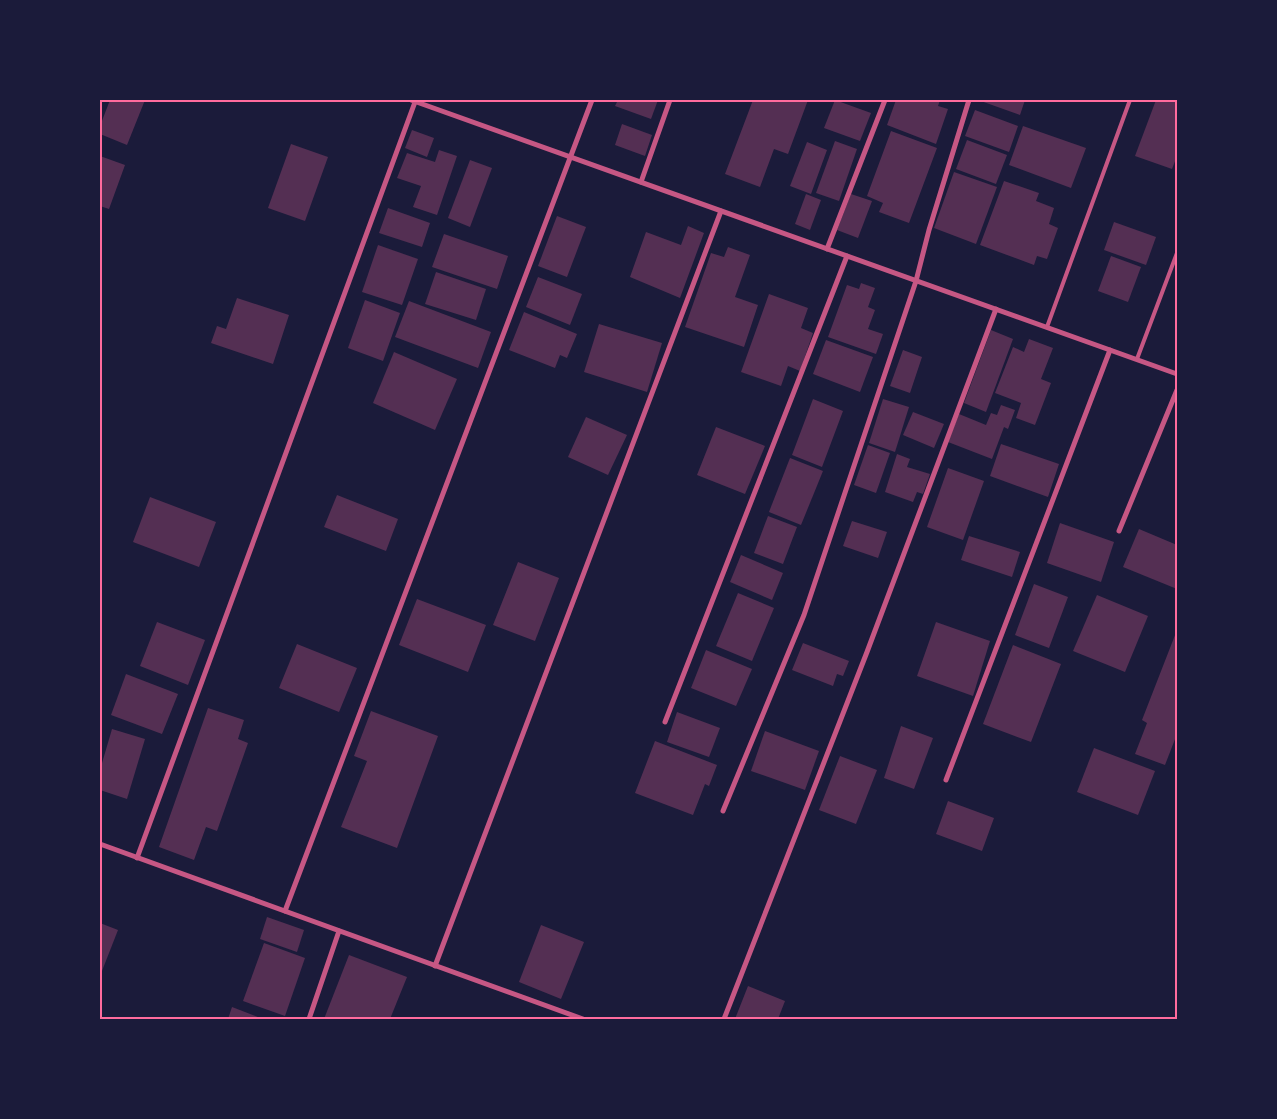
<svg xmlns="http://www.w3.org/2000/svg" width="1277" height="1119" font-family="'PT Sans',sans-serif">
<rect width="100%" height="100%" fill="#1b1b3a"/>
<g fill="#542f53">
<path d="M110,100H145L127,145L100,134V126Z"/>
<path d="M618,100H658L651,119L615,106Z"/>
<path d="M753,100H808L788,154L774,149L760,187L725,174Z"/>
<path d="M835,100L871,113L860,141L824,128Z"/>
<path d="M896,100H940L938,106L948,109L936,144L887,125Z"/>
<path d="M978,100H1025L1020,115Z"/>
<path d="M1156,100H1177V156L1172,169L1135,156Z"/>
<path d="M975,110L1018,126L1009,152L965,136Z"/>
<path d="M622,124L652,135L645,156L615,145Z"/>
<path d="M1023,126L1086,148L1071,188L1009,165Z"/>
<path d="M412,130L434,138L427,157L405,148Z"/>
<path d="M891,131L937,148L909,223L879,212L883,203L867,196Z"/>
<path d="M967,140L1007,155L996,184L956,169Z"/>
<path d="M835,141L857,149L839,201L816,193Z"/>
<path d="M807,142L827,150L811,194L790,186Z"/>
<path d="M291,144L328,157L305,221L268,208Z"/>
<path d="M439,150L457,156L437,215L413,207L421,186L397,178L407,153L435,162Z"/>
<path d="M100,156L125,165L109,209L100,206Z"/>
<path d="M470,160L492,168L470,227L448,218Z"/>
<path d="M954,172L997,187L976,244L934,228Z"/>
<path d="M1004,181L1039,193L1036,201L1054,208L1049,224L1058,228L1047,259L1037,256L1034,265L980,245Z"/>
<path d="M806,194L821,200L810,230L795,224Z"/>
<path d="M851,194L872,201L858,238L837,230Z"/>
<path d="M388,208L430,223L422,247L379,233Z"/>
<path d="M557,216L586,227L567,277L538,266Z"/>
<path d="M1114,222L1156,237L1146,265L1104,250Z"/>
<path d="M688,226L704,233L680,298L630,277L646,232L681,245Z"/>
<path d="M444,234L508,256L497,289L432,267Z"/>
<path d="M378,245L418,259L402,305L362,292Z"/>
<path d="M728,247L750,255L735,297L758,305L744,347L685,327L711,253L724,257Z"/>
<path d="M1111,256L1141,267L1128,302L1098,291Z"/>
<path d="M436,272L486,289L476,320L425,304Z"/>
<path d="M538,277L582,294L570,325L526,307Z"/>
<path d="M861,283L875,288L868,307L875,310L868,329L883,334L876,354L828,337L847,285L859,289Z"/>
<path d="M769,294L808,308L801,328L813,333L800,371L788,366L781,386L741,372Z"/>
<path d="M237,298L289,315L273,364L211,343L217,326L226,329Z"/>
<path d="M365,300L400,313L383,361L348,348Z"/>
<path d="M409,301L491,332L478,368L395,337Z"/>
<path d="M524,312L577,334L567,358L560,355L555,368L509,350Z"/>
<path d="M599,324L662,343L647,392L584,372Z"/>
<path d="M991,330L1013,339L986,412L964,403Z"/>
<path d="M1029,339L1053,348L1041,379L1051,383L1035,425L1016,418L1021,403L995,393L1013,347L1024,352Z"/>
<path d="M826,340L873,357L860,392L813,374Z"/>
<path d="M903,350L922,357L910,393L890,386Z"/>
<path d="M394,352L457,379L435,430L373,403Z"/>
<path d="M813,399L843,411L822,467L792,455Z"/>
<path d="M883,399L909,407L895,452L869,443Z"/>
<path d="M1001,405L1015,410L1008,429L1004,427L992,459L948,442L959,414L986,425L991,413L997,415Z"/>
<path d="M913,412L944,424L934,448L903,435Z"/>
<path d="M586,417L627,435L608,475L568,457Z"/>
<path d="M716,427L765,446L745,494L697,475Z"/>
<path d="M1001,444L1059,464L1048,497L990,476Z"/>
<path d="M868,445L890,453L876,493L854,485Z"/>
<path d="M897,454L910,459L907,467L930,474L923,494L917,492L913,502L885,492Z"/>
<path d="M790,458L823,471L801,525L769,512Z"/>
<path d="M948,468L984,481L963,540L927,527Z"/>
<path d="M337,495L398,519L386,551L324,527Z"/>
<path d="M150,497L216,522L199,567L133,542Z"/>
<path d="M768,516L797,527L783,564L754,553Z"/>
<path d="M852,521L887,532L878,558L843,546Z"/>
<path d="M1060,523L1114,542L1101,582L1047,563Z"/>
<path d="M1139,529L1177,545V589L1123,567Z"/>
<path d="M969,536L1020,552L1012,577L961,560Z"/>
<path d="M741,555L783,573L772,600L730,582Z"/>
<path d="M518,562L559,578L535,641L493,625Z"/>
<path d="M1034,584L1068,597L1049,648L1015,635Z"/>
<path d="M738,593L774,608L752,661L716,646Z"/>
<path d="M1097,595L1148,616L1125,672L1073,651Z"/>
<path d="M417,599L486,625L468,672L399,645Z"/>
<path d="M157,622L205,640L188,685L140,666Z"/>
<path d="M936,622L990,641L973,696L917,676Z"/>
<path d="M1177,630V734L1165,765L1135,754L1147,723L1142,720Z"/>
<path d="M803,643L849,661L843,676L837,674L833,686L792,670Z"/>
<path d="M297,644L357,668L339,712L279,688Z"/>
<path d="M1013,645L1061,664L1031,742L983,724Z"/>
<path d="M706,650L752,669L736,706L691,688Z"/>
<path d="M126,674L178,694L162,734L111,715Z"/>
<path d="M208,708L244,720L238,739L248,743L217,831L206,827L194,860L159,847Z"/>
<path d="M371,711L438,736L397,848L341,827L367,761L354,756Z"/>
<path d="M677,712L720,728L709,757L667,742Z"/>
<path d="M901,726L933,738L914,789L884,778Z"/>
<path d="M112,729L145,739L127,799L100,790V770Z"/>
<path d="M765,731L819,751L805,790L751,771Z"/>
<path d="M655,741L717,765L709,786L705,784L693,815L635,793Z"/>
<path d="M1094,748L1155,771L1138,815L1077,792Z"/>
<path d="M840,756L877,770L856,824L819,810Z"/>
<path d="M948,801L994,818L982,851L936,834Z"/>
<path d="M267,917L304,930L297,952L260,939Z"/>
<path d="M100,923L118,930L100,976Z"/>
<path d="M541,925L584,942L561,999L519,982Z"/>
<path d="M264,943L305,958L285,1016L243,1001Z"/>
<path d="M349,955L407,977L390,1019H324Z"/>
<path d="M748,986L785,1001L778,1019H735Z"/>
<path d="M232,1007L263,1019H228Z"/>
</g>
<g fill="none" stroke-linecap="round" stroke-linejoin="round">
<g stroke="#c65784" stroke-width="4">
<path d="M1047,327L1130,100"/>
<path d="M1137,359L1177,253"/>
</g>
<g stroke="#c65784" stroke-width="5">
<path d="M411,100L1177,374"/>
<path d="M641,182L670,100"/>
<path d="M827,249L885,100"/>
<path d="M1119,531L1177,390"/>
<path d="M665,722L847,256"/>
<path d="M946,780L1110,350"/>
<path d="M723,811L804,615L916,281L929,230L969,100"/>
<path d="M100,844L583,1019"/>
<path d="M137,858L415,102"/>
<path d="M285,911L592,100"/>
<path d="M435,966L721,211"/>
<path d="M309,1019L339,931"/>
<path d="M724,1019L867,652L996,309"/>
</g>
</g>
<rect width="1277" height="1119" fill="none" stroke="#1b1b3a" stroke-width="202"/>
<rect x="101" y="101" width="1075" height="917" fill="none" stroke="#ff6b9d" stroke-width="2"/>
</svg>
